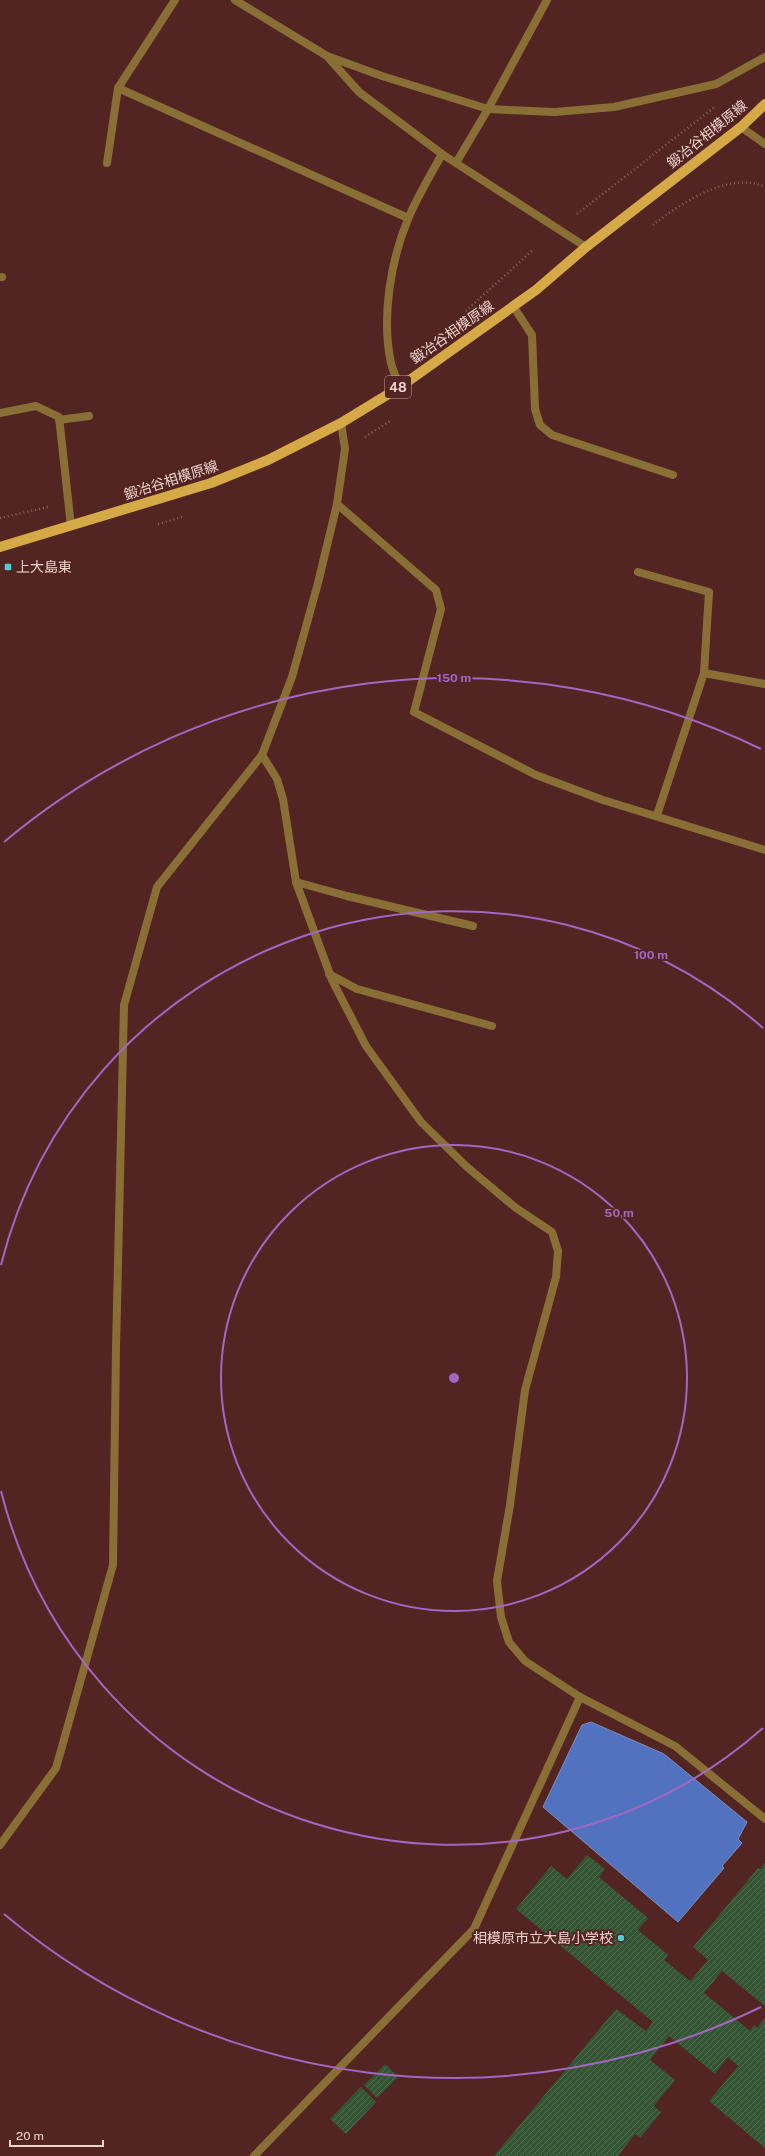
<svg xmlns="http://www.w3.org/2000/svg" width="765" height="2156" font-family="'Public Sans','Noto Sans JP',sans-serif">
<defs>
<pattern id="building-hatch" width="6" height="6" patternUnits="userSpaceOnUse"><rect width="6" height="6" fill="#335534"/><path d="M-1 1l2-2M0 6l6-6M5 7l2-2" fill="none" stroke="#516c50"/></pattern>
</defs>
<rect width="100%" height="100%" fill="#522522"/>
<path fill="#5172be" stroke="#808ec2" d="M591,1722L664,1754L747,1822L738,1839L742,1843L722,1866L724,1868L678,1922L543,1807L582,1725Z"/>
<g fill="url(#building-hatch)">
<path d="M587,1855L605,1869L599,1877L648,1918L638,1930L668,1955L664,1960L690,1981L708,1960L693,1947L758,1868L760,1869L765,1863V2006L722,1971L704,1993L750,2031L754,2025L757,2028L765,2018V2148L709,2101L738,2066L728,2057L715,2074L669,2036L650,2060L675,2080L654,2106L661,2112L640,2138L635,2134L618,2156H494L616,2009L646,2031L653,2022L516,1909L551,1866L567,1879Z"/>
<path d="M385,2064L398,2077L377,2098L364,2085Z"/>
<path d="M361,2087L376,2102L346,2134L330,2119Z"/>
</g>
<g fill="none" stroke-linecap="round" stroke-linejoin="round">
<g stroke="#8a625f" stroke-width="2.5" stroke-dasharray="1 3" stroke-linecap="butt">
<path d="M577,214L716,106"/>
<path d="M653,225C680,204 730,170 765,187"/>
<path d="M466,311L534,249"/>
<path d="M365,437L390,421"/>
<path d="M0,518L48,507"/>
<path d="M158,524L182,517"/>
</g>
<g stroke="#896f35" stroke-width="8">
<path d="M327,56L359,92L442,154L586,247"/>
<path d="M118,88L408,218"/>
<path d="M107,163L118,88L175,0"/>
<path d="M456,163L488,109"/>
<path d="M400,387C396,377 391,367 390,358C382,314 391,260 408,219C417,197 430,176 442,154"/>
<path d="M0,413L36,406L59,417L71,526"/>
<path d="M59,420L89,416"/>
<path d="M296,882L347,896L473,926"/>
<path d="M329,974L357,989L492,1026"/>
</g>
<g stroke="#896f35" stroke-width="8">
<path d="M235,0L327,56L382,76L488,109L555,112L614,107L716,84L765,57"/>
<path d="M488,109L547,0"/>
<path d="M0,277H2"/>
<path d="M513,306L532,335L535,409L540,425L552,435L673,475"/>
<path d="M337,504L436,590L441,609L414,712L536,775L603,800L765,850"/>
<path d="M638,572L709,592L704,673L657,815"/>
<path d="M704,673L765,684"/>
<path d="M262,755L277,779L283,799L296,882L332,980L366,1046L421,1122L467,1167L516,1208L552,1232L558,1251L556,1277L525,1390L510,1505L497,1581L501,1617L509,1642L525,1661L580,1697L675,1746L765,1819"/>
<path d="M0,1845L56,1768L113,1565L116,1349L124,1005L157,887L262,755L292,677L318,583L337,504L345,449L341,423"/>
<path d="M254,2156L474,1929L580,1697"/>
</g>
<path stroke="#896f35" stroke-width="8" d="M741,127L765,144"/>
<path stroke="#d4a946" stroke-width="10" d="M0,547L211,483L268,460L341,423L400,387L536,290L586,247L741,127L765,104"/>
</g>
<g fill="none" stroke="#a466c4" stroke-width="2">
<circle cx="454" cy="1378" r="233"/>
<path d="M763 1728A467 467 0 0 1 1 1491M1 1265A467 467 0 0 1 763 1028"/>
<path d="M761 2007A700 700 0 0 1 4 1914M4 842A700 700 0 0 1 761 749"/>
</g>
<g fill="#52cbd8" stroke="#522522" stroke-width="1.5">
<rect x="4" y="563" width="8" height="8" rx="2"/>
<circle cx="621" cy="1938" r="4"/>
</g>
<g text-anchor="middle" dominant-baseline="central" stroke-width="4" stroke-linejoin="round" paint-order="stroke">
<rect fill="#522522" stroke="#c09d9a" stroke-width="1" x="385" y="376" width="26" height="22" rx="3"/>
<g font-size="13" font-weight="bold" fill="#efd1cd">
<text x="398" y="387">48</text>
</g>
<g font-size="14" fill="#efd1cd" stroke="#522522">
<text transform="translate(707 134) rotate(-39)">鍛冶谷相模原線</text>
<text transform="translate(452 332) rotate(-35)">鍛冶谷相模原線</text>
<text transform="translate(171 480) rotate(-18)">鍛冶谷相模原線</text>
</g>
<g font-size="14" fill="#efd1cd" stroke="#522522" text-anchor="start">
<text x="16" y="567">上大島東</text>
<text x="613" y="1938" text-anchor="end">相模原市立大島小学校</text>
</g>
</g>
<circle cx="454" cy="1378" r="6" fill="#a466c4" stroke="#522522" stroke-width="2"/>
<g font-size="12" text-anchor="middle" font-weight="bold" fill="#a466c4" stroke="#522522" stroke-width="4" stroke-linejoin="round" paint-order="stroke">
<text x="454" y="682">150 m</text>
<text x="651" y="959">100 m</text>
<text x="619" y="1217">50 m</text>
</g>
<path d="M10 2140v6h93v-6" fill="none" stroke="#efd1cd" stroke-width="2"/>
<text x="16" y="2140" font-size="12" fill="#efd1cd" stroke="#522522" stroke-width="3" paint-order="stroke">20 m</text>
</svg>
